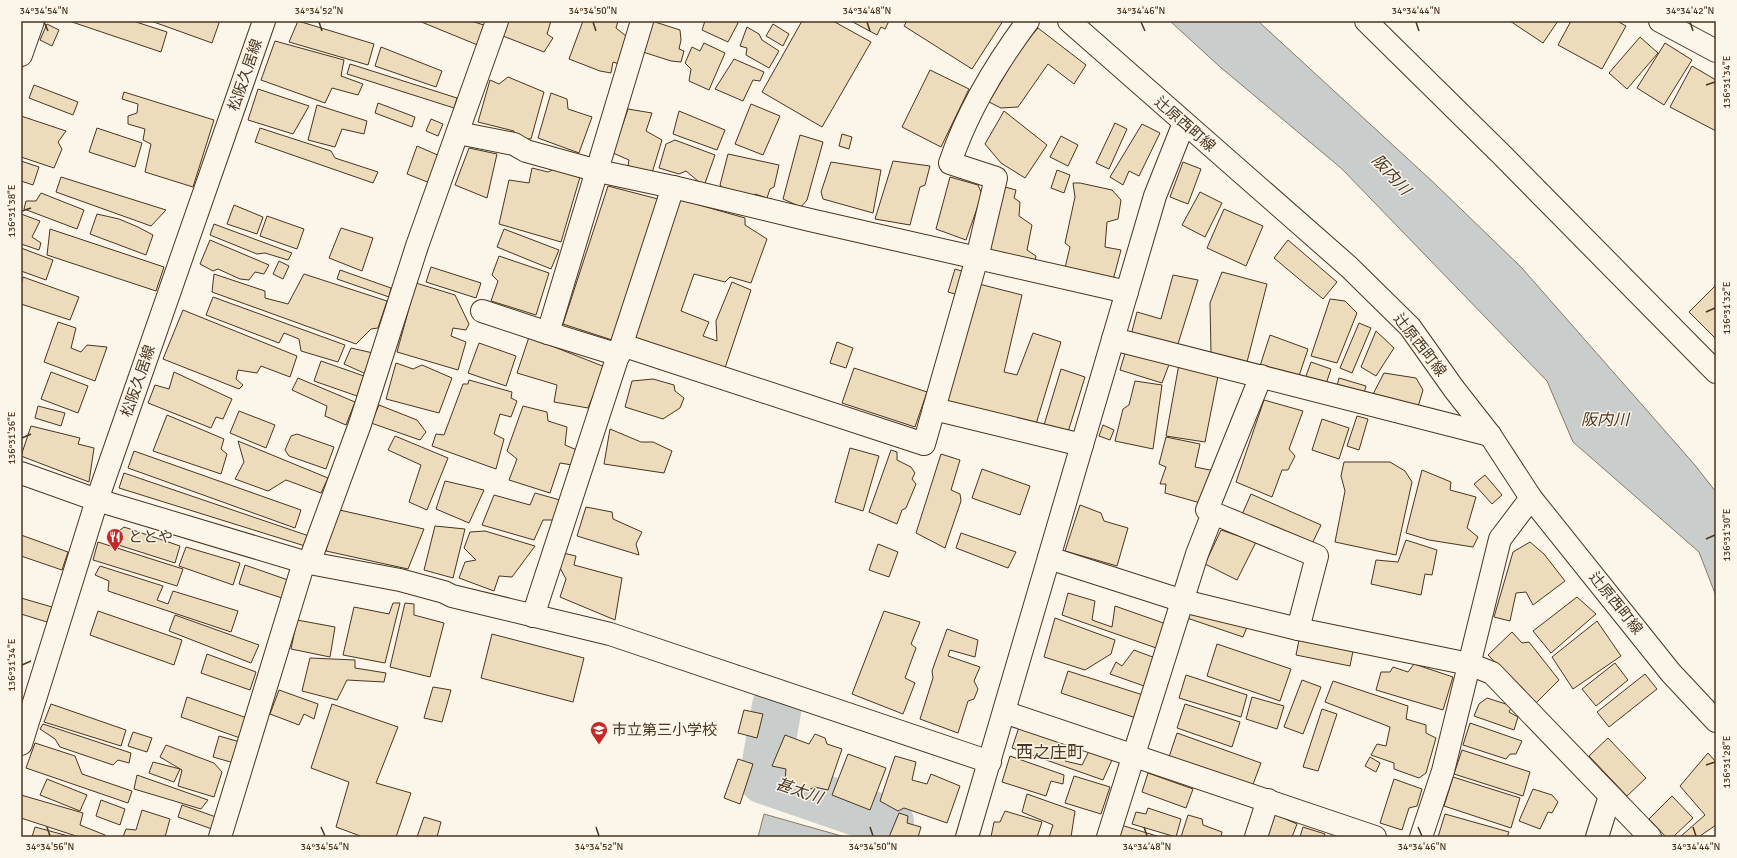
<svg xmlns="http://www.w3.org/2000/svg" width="1737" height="858" font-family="Signika,'Noto Sans JP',sans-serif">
<rect width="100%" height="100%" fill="#fbf6e9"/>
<g fill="#c9cecd" stroke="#887966">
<path d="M1170,21H1258L1433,182L1521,267L1694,464L1716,492V596L1699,552L1573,442L1547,381L1341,168L1219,66Z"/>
<path d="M764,814L845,837H758Z"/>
</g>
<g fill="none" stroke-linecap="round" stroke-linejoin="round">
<path stroke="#c9cecd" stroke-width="50" d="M777,706L764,779L889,822L885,837"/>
</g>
<g fill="#ecdcbc" stroke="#4a3520">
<path d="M69,21H133L167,32L161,52Z"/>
<path d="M151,21H218L219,23L212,43Z"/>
<path d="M298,21L374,44L368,65L289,42Z"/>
<path d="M419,21H471L487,26L480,46Z"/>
<path d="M508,21H551L547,34L553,38L544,52L503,36Z"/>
<path d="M583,21H618L616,28L626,36L619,64L613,62L611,73L600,71L569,59Z"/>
<path d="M652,21L680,30L681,40L679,49L684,51L681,62L671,61L643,52Z"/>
<path d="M705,21H736L738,23L728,42L702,30Z"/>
<path d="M802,21H833L871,42L822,127L762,92Z"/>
<path d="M851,21H889L885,29L881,27L877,35Z"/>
<path d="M907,21H1003L972,69L904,26Z"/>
<path d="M1510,21H1558L1543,43Z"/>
<path d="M1571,21H1617L1626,26L1602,69L1558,45Z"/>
<path d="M47,24L59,30L52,46L40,40Z"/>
<path d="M773,24L789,34L783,46L766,36Z"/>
<path d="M747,27L759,34L762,40L779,51L769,68L746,55L747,48L740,46Z"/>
<path d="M1038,28L1086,65L1074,84L1048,64L1018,107L1001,108L989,102L1021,48Z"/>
<path d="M1640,37L1658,53L1627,89L1609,73Z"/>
<path d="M275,41L344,60L341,76L363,84L358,95L332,88L325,103L261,80Z"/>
<path d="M704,43L725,53L709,90L689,81L691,69L685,63L692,47L700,51Z"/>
<path d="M1665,43L1692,60L1664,105L1637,88Z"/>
<path d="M381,47L442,71L436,87L375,66Z"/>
<path d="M734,59L764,72L760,81L753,80L743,101L715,89Z"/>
<path d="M350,64L457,98L454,108L347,74Z"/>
<path d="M1692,66L1716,80V131L1670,107Z"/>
<path d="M930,70L969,89L941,147L902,127Z"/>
<path d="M508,77L544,92L531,139L512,137L514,131L478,122L490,80L499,84Z"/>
<path d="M34,85L78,102L73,115L29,98Z"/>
<path d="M258,89L309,106L293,134L248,120Z"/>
<path d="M124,92L214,120L193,187L145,172L151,144L143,140L145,129L128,124V116L137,113L138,104L122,99Z"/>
<path d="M551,93L567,99L568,109L592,117L579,153L538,138Z"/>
<path d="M378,103L415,117L412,127L375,113Z"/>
<path d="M751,104L780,116L763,155L735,144Z"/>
<path d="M317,105L367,121L364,134L342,129L335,147L308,140Z"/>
<path d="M628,109L652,113L646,131L662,140L652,173L628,166L629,160L613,153Z"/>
<path d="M679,111L725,130L717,150L673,134Z"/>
<path d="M1004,111L1047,145L1025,178L1001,163L985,144Z"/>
<path d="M21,116L66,131L58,142L62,149L54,168L21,157Z"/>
<path d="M431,119L443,124L438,136L426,131Z"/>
<path d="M1115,123L1127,129L1109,169L1096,163Z"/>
<path d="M1142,124L1160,133L1139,176L1129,171L1123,185L1110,177Z"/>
<path d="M97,128L142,143L135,167L89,152Z"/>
<path d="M260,128L331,151L335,158L378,172L373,183L255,142Z"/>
<path d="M842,134L852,137L849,149L839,146Z"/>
<path d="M800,135L823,142L807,200L801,207L783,199Z"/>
<path d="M1061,136L1078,145L1068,166L1050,157Z"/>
<path d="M675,140L715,155L704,186L686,171L679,174L659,168L666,144Z"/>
<path d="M417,146L440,156L430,183L407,174Z"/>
<path d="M469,148L497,154L487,198L455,185Z"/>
<path d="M728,154L779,165L774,187L770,189L767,198L755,194L751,199L729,193L720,185Z"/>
<path d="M21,161L39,167L33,185L21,181Z"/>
<path d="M893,161L930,166L925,185L920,187L910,225L875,219Z"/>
<path d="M831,162L881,170L873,213L823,199L821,192Z"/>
<path d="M1183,162L1201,169L1188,204L1170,197Z"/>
<path d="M532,168L548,172L554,169L580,177L561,242L499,224L509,180L529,183Z"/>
<path d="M1057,170L1070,175L1064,193L1051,188Z"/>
<path d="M61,177L166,210L151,226L56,192Z"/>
<path d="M950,177L978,185L982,194L966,240L936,229Z"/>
<path d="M1073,183H1080L1112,190L1121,200L1118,219L1107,222L1105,247L1121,250L1113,280L1065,268L1070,247L1065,243L1075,197Z"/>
<path d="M608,186L658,199L612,340L563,324Z"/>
<path d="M1005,187L1016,190L1014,198L1020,202L1019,216L1032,225L1027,250L1036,256L1034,263L988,251Z"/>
<path d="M1200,192L1222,203L1205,237L1182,225Z"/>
<path d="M41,193L84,210L77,229L24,209L26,201H36Z"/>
<path d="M678,199L745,218V225L767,239L751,283L730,277L725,282L694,274L681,311L709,322L703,336L717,341L716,321L732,282L751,290L724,371L634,341Z"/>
<path d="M234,205L263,217L257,234L227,224Z"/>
<path d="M1224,209L1263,226L1246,266L1207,248Z"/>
<path d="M21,214L40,221L32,237L41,243L39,250L21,244Z"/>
<path d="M97,214L119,219L138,227L153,235L146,255L90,234Z"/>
<path d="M267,216L304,229L297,249L260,236Z"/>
<path d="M214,224L292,253L288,260L265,253L257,254L210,235Z"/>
<path d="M341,228L373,238L362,271L329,258Z"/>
<path d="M50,229L164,267L156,291L47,255Z"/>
<path d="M504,229L559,250L551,269L497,247Z"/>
<path d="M210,240L269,265L264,274L255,272L249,280L240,279L218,269L213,271L200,264Z"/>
<path d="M1288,240L1337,282L1323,299L1274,258Z"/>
<path d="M21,248L53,260L46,280L21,271Z"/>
<path d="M499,256L549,273L536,315L491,301L498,281L492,275Z"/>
<path d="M279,261L289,266L283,279L273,274Z"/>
<path d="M431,267L481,283L476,298L426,282Z"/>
<path d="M955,269L968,273L962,296L948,292Z"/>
<path d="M340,270L391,288L389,297L337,279Z"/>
<path d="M1222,272L1267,284L1247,362L1211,353L1210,303Z"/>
<path d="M214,274L265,291V298L288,304L304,274L387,301L378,328L371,329L356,344L212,292Z"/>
<path d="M1173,275L1198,280L1177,347L1131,335L1137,312L1161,319Z"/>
<path d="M23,277L79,297L70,320L21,304V286Z"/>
<path d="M416,283L455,295L469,324L466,330L453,328L451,336L466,342L458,370L397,352Z"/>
<path d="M979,284L1022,295L1004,372L1017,375L1033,333L1061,342L1036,424L944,402Z"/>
<path d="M1716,285V339L1689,312Z"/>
<path d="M213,297L345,345L338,362L301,351L299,339L284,333L279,343L206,315Z"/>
<path d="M1330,299L1345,301L1357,313L1337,363L1311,356Z"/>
<path d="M183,310L297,356L290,377L261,366L257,373L238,370L236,379L243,385L239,389L163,359Z"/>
<path d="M58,322L76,328L71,348L81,352L87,345L107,347L95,381L44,362Z"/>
<path d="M1359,323L1371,328L1352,373L1340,368Z"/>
<path d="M1376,331L1394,348L1376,376L1361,367Z"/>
<path d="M1270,335L1308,349L1298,379L1260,366Z"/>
<path d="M529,337L605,367L588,408L554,402L557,385L517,373Z"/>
<path d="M837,342L853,348L846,368L830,363Z"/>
<path d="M479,343L516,356L506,386L468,373Z"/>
<path d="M351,348L373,353L366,374L344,364Z"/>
<path d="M1126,350L1170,362L1162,383L1120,370Z"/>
<path d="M321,361L364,376L357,396L314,381Z"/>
<path d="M1311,362L1331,369L1325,387L1305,379Z"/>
<path d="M396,363L413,369L422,365L452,378L439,413L386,399Z"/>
<path d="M1179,364L1218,376L1205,442L1166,436Z"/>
<path d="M854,368L927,392L915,427L842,403Z"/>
<path d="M1061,369L1085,377L1068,432L1044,425Z"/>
<path d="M51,372L88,386L78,413L41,399Z"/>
<path d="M174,372L232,399L223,419L216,417L211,428L148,403L155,385L169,389Z"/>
<path d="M1384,373L1416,378L1423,390L1417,410L1371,398Z"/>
<path d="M298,378L355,402L346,425L325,416L327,406L292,390Z"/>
<path d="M1339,378L1366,386L1363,397L1336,390Z"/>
<path d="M653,379L674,385L675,391L684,398L680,408L663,419L625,407L632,381Z"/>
<path d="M469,380L512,392L511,398L517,401L511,417L500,414L494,434L504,439L496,469L432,446L436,434L444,435L463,384H468Z"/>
<path d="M1135,381L1162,385L1153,449L1115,441L1123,409L1129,405Z"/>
<path d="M1264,400L1303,411L1289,449L1295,456L1288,470H1282L1272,497L1236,482Z"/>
<path d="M379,405L417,420L426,432L420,440L371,423Z"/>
<path d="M38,406L65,413L61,426L35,418Z"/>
<path d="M523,406L547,412L548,421L567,427L565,445L577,450L572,465L560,463L550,493L509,480L517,459L507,451Z"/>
<path d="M239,411L275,425L266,448L230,433Z"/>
<path d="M167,415L224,439L221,449L227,454L221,474L153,451Z"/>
<path d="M1357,416L1368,419L1359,450L1347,446Z"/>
<path d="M1322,419L1349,428L1339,459L1312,450Z"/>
<path d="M1103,425L1114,430L1110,440L1099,436Z"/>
<path d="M31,426L80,438L78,444L94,448L89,482L21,456Z"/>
<path d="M610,429L641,442H653L672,451L664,473L604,464Z"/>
<path d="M297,434L334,447L326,469L289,456L285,450L291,436Z"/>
<path d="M395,436L448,458L427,510L409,502L421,465L388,450Z"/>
<path d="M1166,437L1200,444L1195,467L1215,471L1204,504L1165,493L1166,484H1160L1166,467L1159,464Z"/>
<path d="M238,441L328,478L321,493L286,480L268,491L235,479L244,462Z"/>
<path d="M850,448L879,456L863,511L835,502Z"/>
<path d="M891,450L897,452V460L911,467L915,473L912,479L916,484L906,508L902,510L897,524L869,512Z"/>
<path d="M134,451L301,510L295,528L128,468Z"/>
<path d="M941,454L960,460L951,490L960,494L961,501L945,548L916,533Z"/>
<path d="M1344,462H1390L1405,471L1412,482L1396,555L1335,542L1345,491L1341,476Z"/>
<path d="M982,469L1030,486L1020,515L972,498Z"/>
<path d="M1422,470L1451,482L1450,490L1476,497L1467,528L1478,537L1473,547L1429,540L1406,533Z"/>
<path d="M124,473L309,536L305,546L119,488Z"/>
<path d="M1485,475L1502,495L1492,504L1474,484Z"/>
<path d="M445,481L484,490L469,523L436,509Z"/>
<path d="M535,493L560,500L555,520H543L534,540L482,525L494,495L530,505Z"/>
<path d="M1251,494L1321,525L1310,548L1241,517Z"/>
<path d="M1080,505L1101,513L1104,521L1128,528L1117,566L1065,551Z"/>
<path d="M586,507L612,512L613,519L642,532L636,544L639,555L577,536Z"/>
<path d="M335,509L424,529L408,569L326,551Z"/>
<path d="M435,526L465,529L453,578L424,570Z"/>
<path d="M124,527L180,546L175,563L112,543L115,534Z"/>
<path d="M1221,530L1256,542L1237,580L1205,564Z"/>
<path d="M485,531L535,546L512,577L499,576L494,591L459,578L465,562L476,560L464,548L470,532Z"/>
<path d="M961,533L1016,552L1008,568L956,548Z"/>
<path d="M21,535L68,552L62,570L21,556Z"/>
<path d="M1406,540L1437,550L1432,575L1425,574L1421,595L1371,584L1376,560L1398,562Z"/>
<path d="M98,542L183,569L177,586L93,560Z"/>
<path d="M1530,542L1544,554L1565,581L1533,605L1526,592L1516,593L1510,621L1494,617L1513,552Z"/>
<path d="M878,544L898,552L889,577L869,570Z"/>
<path d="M186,547L240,563L233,585L179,566Z"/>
<path d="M563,553L576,556L574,565L622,578L615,620L560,597L566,579L559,566Z"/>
<path d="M245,565L288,580L282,598L239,584Z"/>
<path d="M100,566L163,586L157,600L168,604L173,591L238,611L231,632L108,591L109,581L95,575Z"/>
<path d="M1068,593L1095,601L1092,620L1112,627L1115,606L1169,625L1159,649L1062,615Z"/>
<path d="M1577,597L1596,614L1551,653L1533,631Z"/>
<path d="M21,598L52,607L47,622L21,614Z"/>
<path d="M393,603H400L385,663L343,655L354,607L389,614Z"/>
<path d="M405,603L414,604V615L444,623L430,677L390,667Z"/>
<path d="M1190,608L1247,627L1243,637L1187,618Z"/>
<path d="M98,611L182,640L174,665L90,635Z"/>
<path d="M884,611L920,622L911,644L916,648L905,678L915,683L903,714L852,694Z"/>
<path d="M175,615L259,645L251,663L169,631Z"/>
<path d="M1055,618L1115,640L1111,654L1085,670L1044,657Z"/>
<path d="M297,620L335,627L330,657L291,649Z"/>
<path d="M1597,621L1621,656L1573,689L1552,657Z"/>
<path d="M947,629L978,640L975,657L950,650L948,656L980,667L974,681L978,689L974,699L968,701L958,733L920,719L933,678L932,671Z"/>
<path d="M1512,632L1522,643L1529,642L1559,680L1535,704L1488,655Z"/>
<path d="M492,634L584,658L573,702L481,678Z"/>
<path d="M1300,635L1354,646L1350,666L1296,655Z"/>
<path d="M1217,644L1291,669L1280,701L1207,676Z"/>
<path d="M1134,650L1158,659L1147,687L1110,674L1116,662L1122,666Z"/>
<path d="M207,654L256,672L250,690L201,673Z"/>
<path d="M310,658L355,660V668L386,673L384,682L347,680L337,700L302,691Z"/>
<path d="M1615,663L1628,680L1596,706L1582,689Z"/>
<path d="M1414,664L1453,677L1443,710L1376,690L1381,672H1390L1393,667L1408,672Z"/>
<path d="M1068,671L1143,695L1136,718L1061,693Z"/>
<path d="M1645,674L1657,689L1609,727L1597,712Z"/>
<path d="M1186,675L1247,695L1241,717L1179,698Z"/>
<path d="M1302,680L1321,687L1303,734L1284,727Z"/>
<path d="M1333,681L1408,706L1406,719L1426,725V733L1436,738L1426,773L1419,778L1394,769V763L1371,755L1377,744L1386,746L1390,727L1325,702Z"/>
<path d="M433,687L451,690L442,722L424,718Z"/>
<path d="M279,690L318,704L314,719L304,714L299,725L270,714Z"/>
<path d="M187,697L247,718L240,738L181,717Z"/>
<path d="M1252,697L1284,706L1277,729L1246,719Z"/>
<path d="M1487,698L1512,706L1509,712L1518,717L1514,730L1474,716L1479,704Z"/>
<path d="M51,704L126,730L121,746L44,722Z"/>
<path d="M332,704L398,727L376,783L411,793L396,837H363L336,827L349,782L311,768Z"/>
<path d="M1185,704L1240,722L1232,747L1177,728Z"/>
<path d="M1322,709L1337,714L1318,771L1303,767Z"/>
<path d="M744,710L763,714L757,738L738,733Z"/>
<path d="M1470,723L1522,741L1516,754H1510L1506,759L1463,745Z"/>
<path d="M43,724L131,753L129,763L118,760L113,765L60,747L55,739L40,729Z"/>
<path d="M1019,727L1073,746L1065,761L1082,765L1089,751L1112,760L1103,780L1012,748Z"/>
<path d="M133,732L152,738L147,752L128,746Z"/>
<path d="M1177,733L1261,763L1252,787L1169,757Z"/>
<path d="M815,734L825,738L827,744L842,749L828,790L815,787L808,790L785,780L786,769L772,766L785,735L809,744Z"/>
<path d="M219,736L240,742L234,763L213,757Z"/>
<path d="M1608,738L1646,778L1627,796L1589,756Z"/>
<path d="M35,743L75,756L82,774L132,791L128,803L26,768Z"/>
<path d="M166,745L214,763L222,772L214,797L178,786L182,770L160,757Z"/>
<path d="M1462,750L1530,772L1523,796L1454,774Z"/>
<path d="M1708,753L1716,762V825L1700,836L1701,837H1680L1705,815L1680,786Z"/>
<path d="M848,754L886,768L870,810L832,795Z"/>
<path d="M895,756L916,762L912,780L927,784L931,774L960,786L947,823L904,808L898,811L880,801Z"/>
<path d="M1010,756L1064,775L1063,784L1051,781L1046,796L1002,782Z"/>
<path d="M1370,757L1380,763L1376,772L1365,766Z"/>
<path d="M738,759L753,764L740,804L724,798Z"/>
<path d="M153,762L180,769L174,782L149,773Z"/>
<path d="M1148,773L1193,789L1186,808L1142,792Z"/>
<path d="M137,775L208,800L201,809L134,789Z"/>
<path d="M1074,776L1110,787L1101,814L1065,803Z"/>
<path d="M1453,777L1520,798L1511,828L1444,806Z"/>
<path d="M47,779L87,795L80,811L40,795Z"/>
<path d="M1394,779L1422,789L1417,806L1409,808L1402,830L1380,823Z"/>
<path d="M1533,789L1552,795L1558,802L1552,813L1548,812L1540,829L1519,821Z"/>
<path d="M1027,794L1075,811L1071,837H1049L1053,825L1022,812Z"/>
<path d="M21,795L83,813L80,825L105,835V837H79L21,818Z"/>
<path d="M1672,796L1693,818L1673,837H1666L1649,819Z"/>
<path d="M101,800L125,809L120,825L96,816Z"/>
<path d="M182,805L216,817L212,829L178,817Z"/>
<path d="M1148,808L1181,819L1176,837L1132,824L1136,812L1146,814Z"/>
<path d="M142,810L170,819L165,837H123L126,829L136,830Z"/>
<path d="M1005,811L1042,822L1037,837H991L994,822H1000Z"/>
<path d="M899,813L908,816L907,823L921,827L918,837H889Z"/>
<path d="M1274,814L1297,824L1292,837H1267Z"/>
<path d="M1445,814L1509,832L1507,837H1438Z"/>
<path d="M1188,815L1202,819L1203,825L1222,832L1221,837H1181Z"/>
<path d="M424,817L441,822L437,837H417Z"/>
<path d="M1121,825L1160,837H1118Z"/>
<path d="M35,827L72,837H32Z"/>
<path d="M1303,827L1325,834L1324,837H1300Z"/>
</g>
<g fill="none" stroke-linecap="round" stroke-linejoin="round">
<defs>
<g id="minor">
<path d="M1366,21L1502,155L1716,372"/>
<path d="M1660,21L1716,51"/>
<path d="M21,55L33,21"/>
<path d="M458,133L514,144L526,151L598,171L673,187L810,220L1127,292"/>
<path d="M482,311L548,333"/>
<path d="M1113,339L1490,435"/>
<path d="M622,345L924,444L977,258L996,178L950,163C967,112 996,64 1028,21"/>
<path d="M619,355L548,333L642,21"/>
<path d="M934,409L1082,445"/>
<path d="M21,473L97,500L304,562L400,580L444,592L452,596L610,634L990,762"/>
<path d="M1213,513L1317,556L1298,629"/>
<path d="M1049,558L1183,601L1298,629L1469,664L1492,673L1650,837"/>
<path d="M309,563L360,424L417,246L497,21"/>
<path d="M533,616L673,187"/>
<path d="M1004,712L1375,837"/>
<path d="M220,837L304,562"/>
<path d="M967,837L1155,196L1184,123"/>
<path d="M1108,837L1197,554L1213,513L1207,510L1261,376"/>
<path d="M1256,837L1268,800"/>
<path d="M1421,837L1443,771L1500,539L1531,498"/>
<path d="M1597,837L1610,796"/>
</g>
<g id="major">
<path d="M1069,21L1349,267L1410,327L1454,389L1490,435L1531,498L1671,673L1716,721"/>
<path d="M21,744L97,500L264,21"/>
</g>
</defs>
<use href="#minor" stroke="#4a3520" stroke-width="24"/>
<use href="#major" stroke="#4a3520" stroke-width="24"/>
<use href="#minor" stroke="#fbf6e9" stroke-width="22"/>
<use href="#major" stroke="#fbf6e9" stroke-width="22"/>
</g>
<path fill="none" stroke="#4a3520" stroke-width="1.5" d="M44,22L48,31M319,22L322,31M593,22L596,31M867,22L870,31M1141,22L1145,31M1416,22L1419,31M1690,22L1693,31M1706,85L1715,82M22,211L31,208M1706,312L1715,308M22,438L31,434M1706,539L1715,535M22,665L31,661M1706,765L1715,762M47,827L50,836M321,827L325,836M596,827L599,836M870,827L873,836M1144,827L1147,836M1418,827L1422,836M1693,827L1696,836"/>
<defs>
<symbol id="restaurant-pin" viewBox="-11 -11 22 30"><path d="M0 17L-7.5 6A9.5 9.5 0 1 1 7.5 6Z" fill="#c62828" stroke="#fbf6e9"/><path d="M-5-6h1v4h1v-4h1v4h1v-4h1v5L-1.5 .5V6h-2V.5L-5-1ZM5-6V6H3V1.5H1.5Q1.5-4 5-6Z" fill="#fff"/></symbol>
<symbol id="school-pin" viewBox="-11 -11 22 30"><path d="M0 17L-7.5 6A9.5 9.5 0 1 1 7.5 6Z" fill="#c62828" stroke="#fbf6e9"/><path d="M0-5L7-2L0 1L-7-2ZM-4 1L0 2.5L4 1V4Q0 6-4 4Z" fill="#fff"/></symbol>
</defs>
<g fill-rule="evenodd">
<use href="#restaurant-pin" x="105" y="527" width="20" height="27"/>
<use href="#school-pin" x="589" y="720" width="20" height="27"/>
</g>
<g text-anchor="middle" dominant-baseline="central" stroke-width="3" stroke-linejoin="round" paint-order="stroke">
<g font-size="15" fill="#4a3520" stroke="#fbf6e9">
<text transform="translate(245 75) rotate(-71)">松阪久居線</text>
<text transform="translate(1185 124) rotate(41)">辻原西町線</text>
<text transform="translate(1420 345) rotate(52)">辻原西町線</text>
<text transform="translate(138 381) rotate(-71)">松阪久居線</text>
<text transform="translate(1616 603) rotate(51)">辻原西町線</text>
</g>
<g font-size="15" fill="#4a3520" stroke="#fbf6e9" text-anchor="start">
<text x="128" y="537">ととや</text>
<text x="612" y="730">市立第三小学校</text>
</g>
<g font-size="16" font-style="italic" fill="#4a3520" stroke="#fbf6e9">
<text transform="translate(1391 175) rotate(47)">阪内川</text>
<text x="1605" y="420">阪内川</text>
<text transform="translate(799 791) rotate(19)">甚太川</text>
</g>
<g font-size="17" fill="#4a3520" stroke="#fbf6e9">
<text x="1050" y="752">西之庄町</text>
</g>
</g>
<rect width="1737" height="858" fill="none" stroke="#fbf6e9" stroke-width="44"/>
<rect x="22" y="22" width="1693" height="814" fill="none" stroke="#4a3520" stroke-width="1.5"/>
<g font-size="10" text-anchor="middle" fill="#4a3520">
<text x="44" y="14">34°34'54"N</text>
<text x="319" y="14">34°34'52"N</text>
<text x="593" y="14">34°34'50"N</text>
<text x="867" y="14">34°34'48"N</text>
<text x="1141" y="14">34°34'46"N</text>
<text x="1416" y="14">34°34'44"N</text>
<text x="1690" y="14">34°34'42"N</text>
<text transform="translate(1726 82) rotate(-90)" y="4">136°31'34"E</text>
<text transform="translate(11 211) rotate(-90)" y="4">136°31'38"E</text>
<text transform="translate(1726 308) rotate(-90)" y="4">136°31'32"E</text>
<text transform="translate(11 438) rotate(-90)" y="4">136°31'36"E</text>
<text transform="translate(1726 535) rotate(-90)" y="4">136°31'30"E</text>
<text transform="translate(11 665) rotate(-90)" y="4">136°31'34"E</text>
<text transform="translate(1726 762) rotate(-90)" y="4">136°31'28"E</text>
<text x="50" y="850">34°34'56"N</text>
<text x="325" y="850">34°34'54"N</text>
<text x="599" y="850">34°34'52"N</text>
<text x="873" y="850">34°34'50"N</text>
<text x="1147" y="850">34°34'48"N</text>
<text x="1422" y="850">34°34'46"N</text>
<text x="1696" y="850">34°34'44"N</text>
</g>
</svg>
